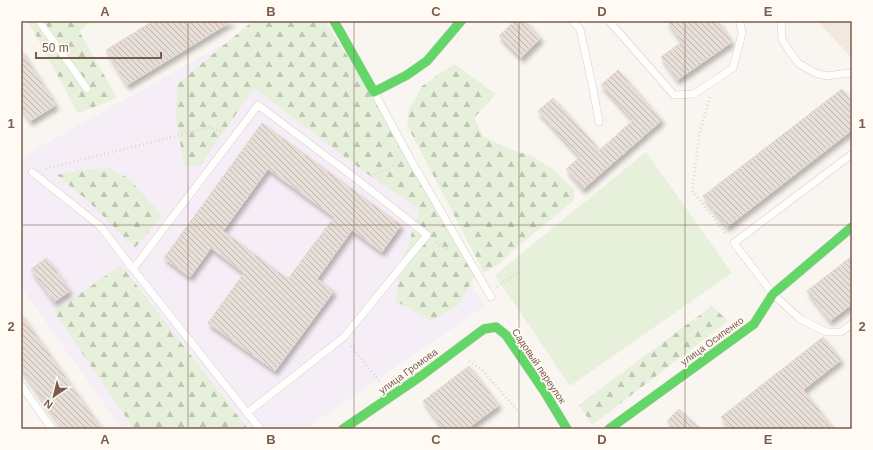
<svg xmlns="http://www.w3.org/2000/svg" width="873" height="450" font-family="Arial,sans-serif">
<defs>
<pattern id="forest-firs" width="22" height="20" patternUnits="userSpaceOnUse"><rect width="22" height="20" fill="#e7f0db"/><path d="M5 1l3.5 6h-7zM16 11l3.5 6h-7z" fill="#c0c6b4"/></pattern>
<pattern id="building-back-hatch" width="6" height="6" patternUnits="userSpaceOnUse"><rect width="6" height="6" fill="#e6ded7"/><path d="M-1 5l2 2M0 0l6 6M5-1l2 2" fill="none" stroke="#bfb7b1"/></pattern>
<filter id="shadow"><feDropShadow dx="2.5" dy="4.5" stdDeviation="2" flood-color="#0004"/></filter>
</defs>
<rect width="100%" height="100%" fill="#f9f5f0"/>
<path fill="#f2e8de" d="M817,21H852V58Z"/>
<path fill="#f6eef6" d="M265,21H308L450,251L485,306L305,429H122L21,287V159L36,149Z"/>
<g fill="url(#forest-firs)">
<path d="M28,21H92L79,31L117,98L78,113Z"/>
<path d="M253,21H325L357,71L475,275L459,305L431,321L396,301L400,268L420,210L366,173L254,88L200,166H184L176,119L177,84Z"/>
<path d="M454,64L496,94L474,118L483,136L509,149L532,156L555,171L574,190V200L542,227L512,251L500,263L493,267L484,273L407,125L409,110L422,86Z"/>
<path d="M109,168L128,178L162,215L135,248L88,201L57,175L77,170Z"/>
<path d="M121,265L248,429H134L54,312Z"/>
<path d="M712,306L728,321L592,425L579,405Z"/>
</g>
<path fill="#e7f0db" d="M646,152L732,273L570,386L495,275Z"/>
<g fill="url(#building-back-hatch)" stroke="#e2d8d2" fill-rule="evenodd" filter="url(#shadow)">
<path d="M153,21H232L127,85L106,50Z"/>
<path d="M514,21H525L541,38L521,58L499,36Z"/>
<path d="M667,21H718L732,42L677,80L661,57L682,42Z"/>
<path d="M21,50L56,105L30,121L21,107Z"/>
<path d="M618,70L662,120L583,189L566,169L580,157L538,111L553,98L600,150L633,120L601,85Z"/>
<path d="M842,89L852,102V130L727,227L703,196Z"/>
<path d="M262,123L401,225L382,252L352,230L317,279L334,291L275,371L208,323L244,273L211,248L190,277L164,258ZM268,169L334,217L288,279L223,231Z"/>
<path d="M852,256V304L830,321L807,291Z"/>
<path d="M47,258L70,291L54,302L31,269Z"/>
<path d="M21,314L102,429H63L21,369Z"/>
<path d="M823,337L841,360L803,390L834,429H730L721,417Z"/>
<path d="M469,366L499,405L467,429H444L423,401Z"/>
<path d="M679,409L700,429H675L667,421Z"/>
</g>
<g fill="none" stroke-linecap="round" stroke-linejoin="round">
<defs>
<g id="lane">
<path d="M39,21L87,89"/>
<path d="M572,21L580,29L593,89L599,122"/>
<path d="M609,21L674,95L694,94L733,68L742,34L740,21"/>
<path d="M781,21L782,39L788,49L798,63L815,73L827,76L848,73L852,74"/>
<path d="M374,92L412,162L491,297"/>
<path d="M852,154L734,243L773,294L800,319L826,332H841L852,324"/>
<path d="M32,172L100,226L133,269L260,429"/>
<path d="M133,269L258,105L359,181L427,235L344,337L247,413"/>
<path d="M21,385L52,429"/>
</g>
<g id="fast">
<path d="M334,21L374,92L407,75L427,61L461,21"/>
<path d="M343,429L421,376L484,329L496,327L506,335L544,391L567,429"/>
<path d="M609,429L754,324L773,294L852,227"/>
</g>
</defs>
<use href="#lane" stroke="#d7d1cb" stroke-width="8"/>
<use href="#fast" stroke="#d9d2cb" stroke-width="10"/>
<g stroke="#dcd5d0" stroke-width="2.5" stroke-dasharray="1 3" stroke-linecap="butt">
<path d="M710,97L700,131L692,190L726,234"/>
<path d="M46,169L210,127L223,133"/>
<path d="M371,176L396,165L401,164"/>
<path d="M436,242L449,250"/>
<path d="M497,287L519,272"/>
<path d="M351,346L380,382"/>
<path d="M469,361L481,369L518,411"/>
</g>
<use href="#lane" stroke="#fefefd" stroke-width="7"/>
<use href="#fast" stroke="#63d668" stroke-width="9"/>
</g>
<path fill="none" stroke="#7a5c4d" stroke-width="1" stroke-opacity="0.55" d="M188,21V429M354,21V429M519,21V429M685,21V429M21,225H852"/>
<g text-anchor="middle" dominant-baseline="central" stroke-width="3.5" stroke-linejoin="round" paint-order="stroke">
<g font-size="10" fill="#7a5c4d" stroke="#fffaf3">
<text transform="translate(712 341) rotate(-36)">улица Осипенко</text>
<text transform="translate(539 366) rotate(56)">Садовый переулок</text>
<text transform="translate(408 371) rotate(-36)">улица Громова</text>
</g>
</g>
<rect width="873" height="450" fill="none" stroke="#fffaf3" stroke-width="44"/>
<g transform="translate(54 396) rotate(215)" stroke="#fffaf3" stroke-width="3" paint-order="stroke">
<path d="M0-3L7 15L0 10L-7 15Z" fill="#7a5c4d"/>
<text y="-6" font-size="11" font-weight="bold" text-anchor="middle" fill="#7a5c4d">N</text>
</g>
<path d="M36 52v6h125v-6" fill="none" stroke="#7a5c4d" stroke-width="2"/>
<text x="42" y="52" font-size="12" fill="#7a5c4d" stroke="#fffaf3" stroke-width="3" paint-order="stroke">50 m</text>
<rect x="22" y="22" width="829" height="406" fill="none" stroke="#7a5c4d" stroke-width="1.5"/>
<g font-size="13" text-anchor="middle" font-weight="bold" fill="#7a5c4d">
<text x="105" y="16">A</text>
<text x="271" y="16">B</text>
<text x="436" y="16">C</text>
<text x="602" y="16">D</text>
<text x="768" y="16">E</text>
<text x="11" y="128">1</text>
<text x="862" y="128">1</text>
<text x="11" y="331">2</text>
<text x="862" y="331">2</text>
<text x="105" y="444">A</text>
<text x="271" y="444">B</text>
<text x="436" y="444">C</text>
<text x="602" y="444">D</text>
<text x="768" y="444">E</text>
</g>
</svg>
